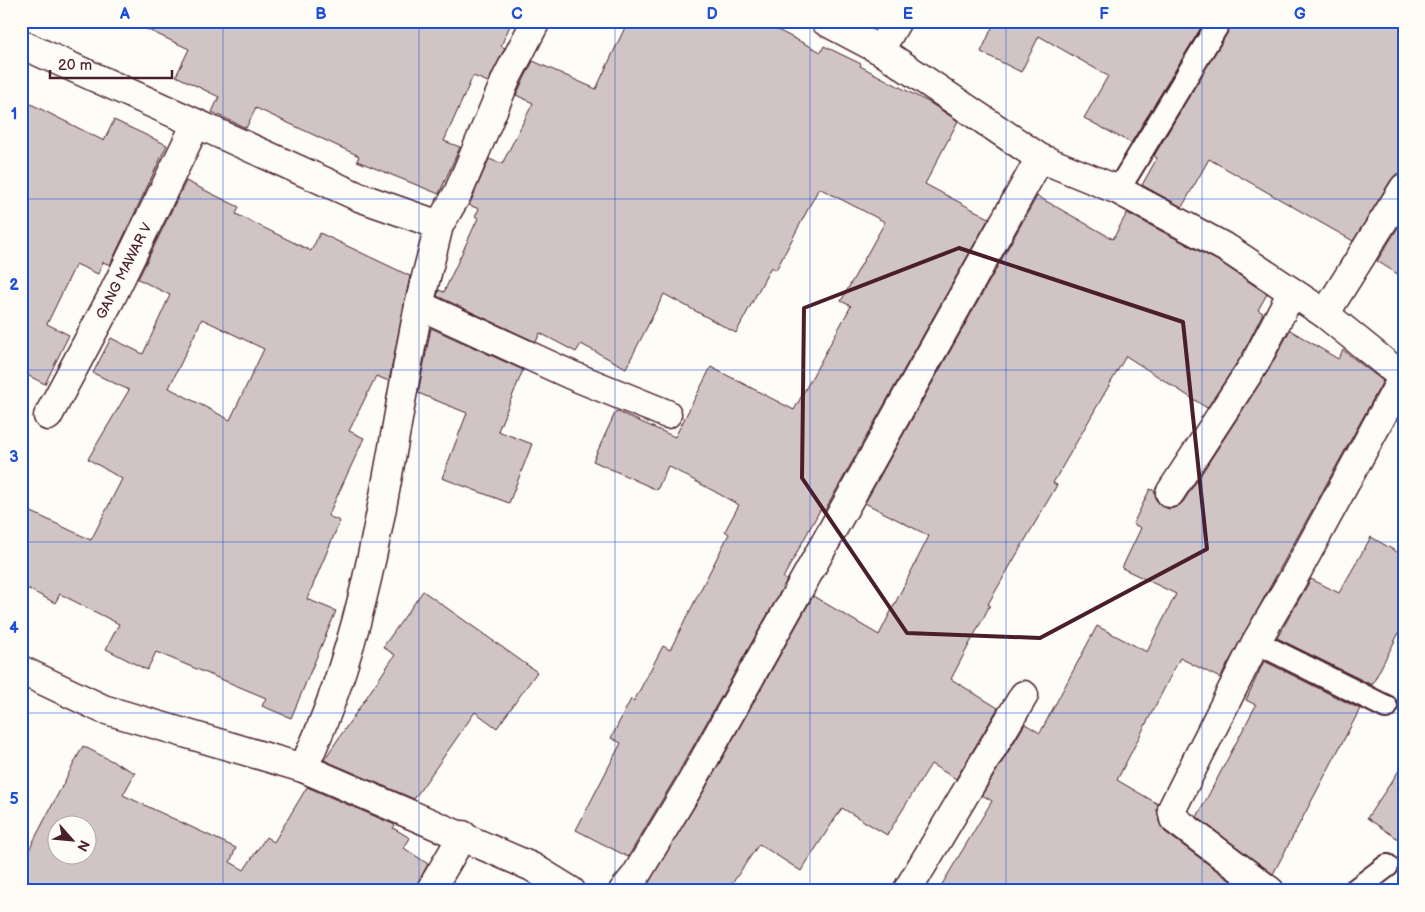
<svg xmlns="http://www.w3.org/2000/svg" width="1425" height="912" font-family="'Balsamiq Sans',sans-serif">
<rect width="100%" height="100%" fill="#fdfcf7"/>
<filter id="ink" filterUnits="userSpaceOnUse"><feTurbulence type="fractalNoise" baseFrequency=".02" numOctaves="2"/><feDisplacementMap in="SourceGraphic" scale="10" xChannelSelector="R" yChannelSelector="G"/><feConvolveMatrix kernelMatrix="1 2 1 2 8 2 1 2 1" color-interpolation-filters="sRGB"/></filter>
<g filter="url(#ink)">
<g fill="#d0c5c4" stroke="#4a1f2b" fill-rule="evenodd">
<path d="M129,21H512L501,46L505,48L488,82L473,76L444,141L460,147L439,194L357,161L359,156L256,108L246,128L212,112L219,97L176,76L189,49Z"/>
<path d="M628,21H760L821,52L824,46L861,64L860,66L930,103L958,121L925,184L989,218L824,512L820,510L783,578L787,580L677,775L628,857L576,830L621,743L611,738L631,699L634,701L663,646L670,650L729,534L725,531L739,505L668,466L657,490L593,461L616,411L675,437L711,367L794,410L851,306L841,301L885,222L819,188L776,270L771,267L736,333L664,294L626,368L581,344L576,352L540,333L536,342L437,296L439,290L444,292L478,218L475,216L479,209L469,205L489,159L502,164L533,103L516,95L533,61L596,89Z"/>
<path d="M995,21H1205L1131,143L1084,118L1108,76L1039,36L1021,72L981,52Z"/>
<path d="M1233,21H1404V173L1396,174L1391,180L1353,241L1209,159L1182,207L1142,185L1157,158L1154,156Z"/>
<path d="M21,99L104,141L114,120L167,145L110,265L103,262L98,274L76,264L47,324L69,335L45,384L23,373L21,376Z"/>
<path d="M186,181L239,207L236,214L311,251L320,233L410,276L389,381L376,376L349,431L364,438L328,516L340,521L307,599L336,611L291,718L262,706L266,698L156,652L147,670L106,649L119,624L60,594L55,603L21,585V507L91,540L122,479L88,459L129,390L93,373L111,338L143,354L170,295L138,279ZM202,319L264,349L230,420L169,388Z"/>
<path d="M1037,196L1113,239L1127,213L1220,262L1267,294L1258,310L1263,313L1242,355L1207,408L1126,356L1053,483L1057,485L988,604L990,605L951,679L998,708L956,779L931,764L887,835L842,808L801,871L759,844L727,891H643L704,791L813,596L879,635L929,536L865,503Z"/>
<path d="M1404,218V278L1377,261Z"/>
<path d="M431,328L523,370L498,431L532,444L509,503L442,478L467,413L418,393Z"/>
<path d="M1290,330L1338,359L1343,350L1383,381L1220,678L1180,658L1117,780L1158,804L1159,822L1165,832L1244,891H938L992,801L982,795L1025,724L1040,733L1097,626L1147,652L1176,594L1122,568L1141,528L1133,524L1150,489L1155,491L1156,500L1162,506L1169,509L1177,507L1183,502L1268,371Z"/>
<path d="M1371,537L1404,556V623L1372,685L1277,638L1311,579L1339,593Z"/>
<path d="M423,591L537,672L497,728L475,712L414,799L324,760L395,655L383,647Z"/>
<path d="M1264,661L1360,709L1273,874L1197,817L1256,705L1246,700Z"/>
<path d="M83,746L135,773L123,795L236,848L230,862L244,870L266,837L274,842L307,787L395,825L393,828L410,838L404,848L428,864L414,891H43L21,879V865ZM58,824H88V854H58Z"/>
<path d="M1404,763V843L1367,818Z"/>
</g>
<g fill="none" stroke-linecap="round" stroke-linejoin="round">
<defs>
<g id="service">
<path d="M1118,190L1220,21"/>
<path d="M1256,642L1386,707"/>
<path d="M1354,891L1387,866"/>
</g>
<g id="minor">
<path d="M825,21L880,50L1040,158L1118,190L1228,249L1325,314L1404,378"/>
<path d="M21,44L359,197L439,225L458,193L507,77L536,21"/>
<path d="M880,50L897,21"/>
<path d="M419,305L571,375L667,414"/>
<path d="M1325,314L1404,188"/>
<path d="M48,416L110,300L196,124"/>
<path d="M1170,493L1255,363L1292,292"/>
<path d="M21,670L103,709L303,768L532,867L571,891"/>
<path d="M303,768C373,624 387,461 419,306C425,279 433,252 439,225"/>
<path d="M430,891L463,835"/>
<path d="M623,891L636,875L691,783L1040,158"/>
<path d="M907,891L1024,695"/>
<path d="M1270,891L1174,819L1172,809L1256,642L1294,577L1403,377"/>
</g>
</defs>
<use href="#service" stroke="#4a1f2b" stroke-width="26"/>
<use href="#minor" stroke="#4a1f2b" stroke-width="31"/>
<use href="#service" stroke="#fdfcf7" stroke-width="22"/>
<use href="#minor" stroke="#fdfcf7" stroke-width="28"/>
</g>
</g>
<path fill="none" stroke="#4a1f2b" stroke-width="4" stroke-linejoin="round" d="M959,248L1183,322L1207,549L1040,638L907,633L802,478L804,308Z"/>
<path fill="none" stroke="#1d4ed8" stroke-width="1" stroke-opacity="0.55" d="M223,21V891M419,21V891M615,21V891M810,21V891M1006,21V891M1202,21V891M21,199H1404M21,370H1404M21,542H1404M21,713H1404"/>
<g text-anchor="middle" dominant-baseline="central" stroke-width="5" stroke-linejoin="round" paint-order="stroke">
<g font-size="14" fill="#4a1f2b" stroke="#fdfcf7">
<text transform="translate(124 271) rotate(-63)">GANG MAWAR V</text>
</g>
</g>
<rect width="1425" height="912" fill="none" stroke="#fdfcf7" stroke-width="55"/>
<g transform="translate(72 840) rotate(117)"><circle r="24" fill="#fdfcf7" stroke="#b5a4a5"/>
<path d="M0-4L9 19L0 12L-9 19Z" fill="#4a1f2b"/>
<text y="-8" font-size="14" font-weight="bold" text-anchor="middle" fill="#4a1f2b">N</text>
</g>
<path d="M50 70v8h122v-8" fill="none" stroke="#4a1f2b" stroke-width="2.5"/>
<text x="58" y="70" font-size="15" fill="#4a1f2b" stroke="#fdfcf7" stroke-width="4" paint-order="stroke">20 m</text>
<rect x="28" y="28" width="1370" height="856" fill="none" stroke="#1d4ed8" stroke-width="2"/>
<g font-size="16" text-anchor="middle" font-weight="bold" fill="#1d4ed8">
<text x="125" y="19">A</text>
<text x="321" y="19">B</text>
<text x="517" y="19">C</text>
<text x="712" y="19">D</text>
<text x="908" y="19">E</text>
<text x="1104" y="19">F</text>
<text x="1300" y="19">G</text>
<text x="14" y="119">1</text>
<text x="14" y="290">2</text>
<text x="14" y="462">3</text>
<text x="14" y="633">4</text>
<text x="14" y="804">5</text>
</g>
</svg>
